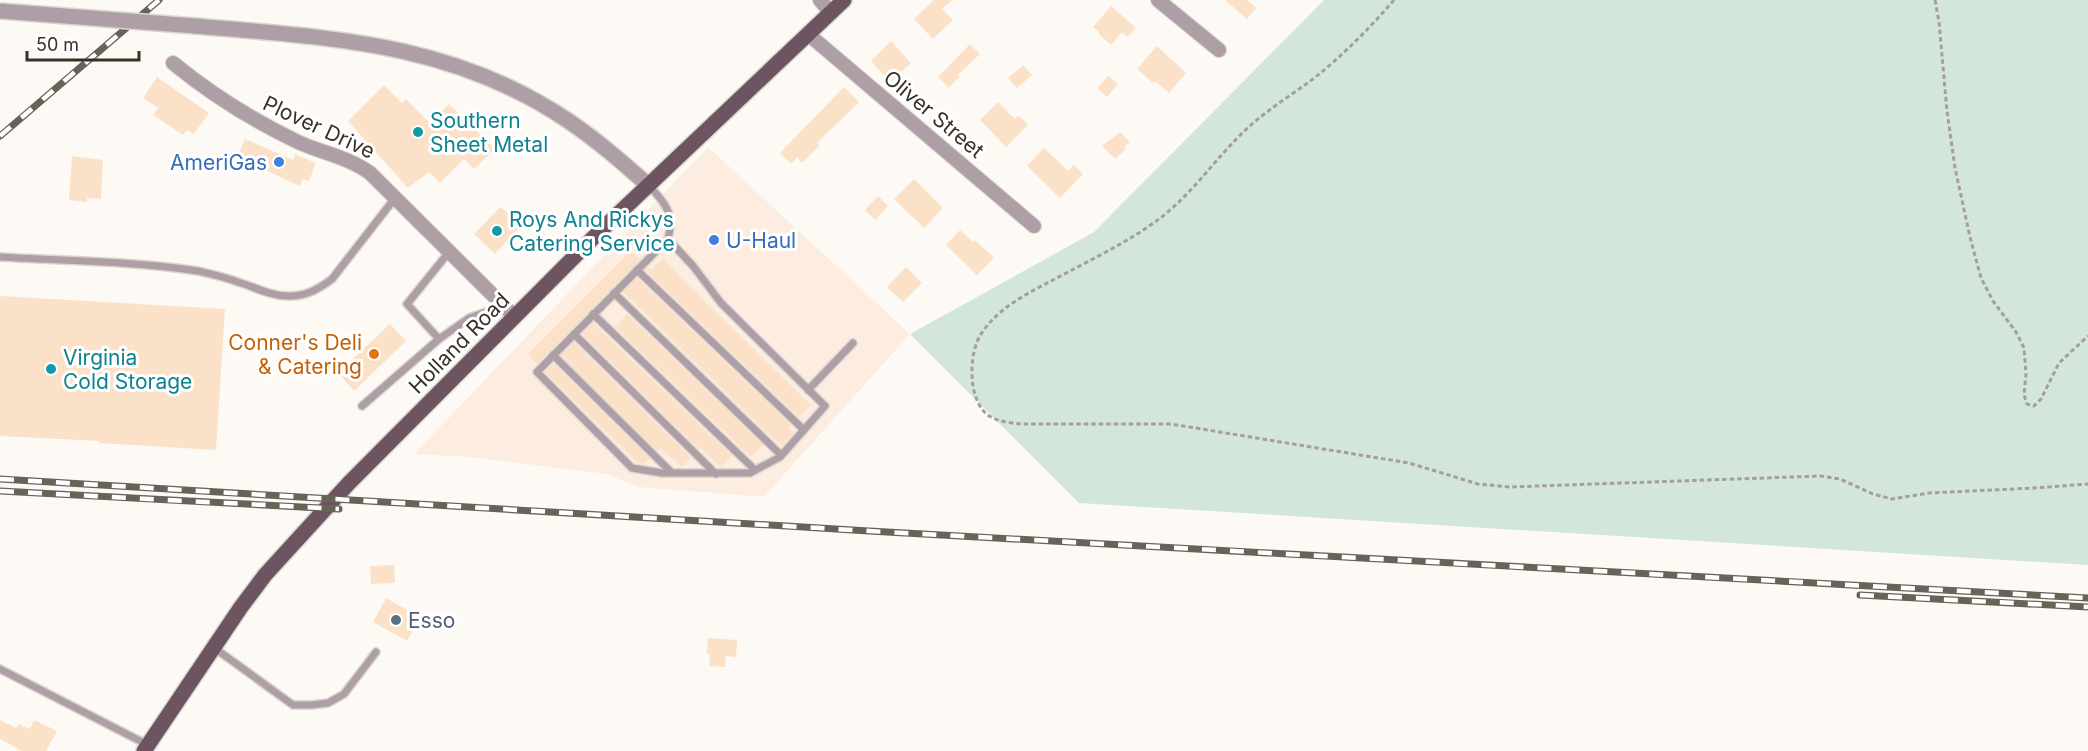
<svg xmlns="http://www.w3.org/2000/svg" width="2088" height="751" font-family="Inter,sans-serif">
<rect width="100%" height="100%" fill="#fdfaf5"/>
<path fill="#fdede1" d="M708,147L910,334L764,497L637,487L607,474L471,457L414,454Z"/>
<path fill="#d3e6da" d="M1324,0H2088V565L1079,503L910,334L1094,232Z"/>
<g fill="#fce1c9">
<path d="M934,0H952L942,9L953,20L933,39L914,19Z"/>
<path d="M1225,0H1247L1256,8L1247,19Z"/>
<path d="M1111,6L1136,28L1128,37L1122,32L1111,45L1099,34L1100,33L1093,27Z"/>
<path d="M891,41L911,63L890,82L871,61Z"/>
<path d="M970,44L980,54L958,75L960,76L949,88L938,77Z"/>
<path d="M1157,46L1186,73L1169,93L1155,81L1153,83L1137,69Z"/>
<path d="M1023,65L1032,75L1017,88L1008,78Z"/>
<path d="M1108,76L1118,84L1107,97L1097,88Z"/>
<path d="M157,77L209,113L194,134L187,130L183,135L153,115L158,108L143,98Z"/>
<path d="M384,85L402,103L406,99L430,123L449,104L495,149L474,169L464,159L440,183L429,172L408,188L348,121Z"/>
<path d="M844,87L859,102L817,143L820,145L802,163L797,157L791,164L780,153Z"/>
<path d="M998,102L1015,119L1018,115L1028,125L1006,147L980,120Z"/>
<path d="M1120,132L1130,142L1124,147L1126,149L1115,159L1102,146Z"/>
<path d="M245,139L293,160L295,154L316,163L309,181L303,179L300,186L237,157Z"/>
<path d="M1044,148L1068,171L1074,165L1083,174L1060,198L1027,166Z"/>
<path d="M72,156L103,160L101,199L87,198V202L69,200Z"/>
<path d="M914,179L943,208L924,228L894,199Z"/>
<path d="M878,196L888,206L875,220L865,210Z"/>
<path d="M500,207L520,222L517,225L520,227L495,254L474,234Z"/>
<path d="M960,230L973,242L975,240L994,258L977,275L946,245Z"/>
<path d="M631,251L640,260L537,364L528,354Z"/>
<path d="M663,258L683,280L811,405L799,417L645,270L648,267L651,270Z"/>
<path d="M906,267L922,283L903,302L887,287Z"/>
<path d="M637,278L791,425L788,428L794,433L781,446L623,292Z"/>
<path d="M0,296L225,309L216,450L99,443V441L0,436Z"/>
<path d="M627,314L763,445L751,457L615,327Z"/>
<path d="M593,323L732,456L721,467L701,448L699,449L582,334Z"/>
<path d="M390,324L406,341L354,391L338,373Z"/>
<path d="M574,342L691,458L682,467L660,448L657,451L561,355Z"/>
<path d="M553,363L650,459L644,464L638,463L547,374L545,372Z"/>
<path d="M394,565L395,583L371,584L370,566Z"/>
<path d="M386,598L420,617L407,641L373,622Z"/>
<path d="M708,638L737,640L736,657L726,656L725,667L709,666L710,654H707Z"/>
<path d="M0,720L16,728L19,724L30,729L34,720L57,731L46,751H22L0,739Z"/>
</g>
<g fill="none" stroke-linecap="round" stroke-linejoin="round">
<defs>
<g id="service">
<path d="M648,185C665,202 675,214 668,239L537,372L632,468L662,473H750L780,457L825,406L721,303L693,266L668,239"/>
<path d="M0,257C66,261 133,261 198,271C211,274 225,277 238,282C255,287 272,297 291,296C307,296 320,288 332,279L395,198"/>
<path d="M637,270L804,430"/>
<path d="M614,293L781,455"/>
<path d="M593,314L755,470"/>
<path d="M574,334L716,474"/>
<path d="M439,339L407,304L449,252"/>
<path d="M553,355L672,473"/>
<path d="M808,390L853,343"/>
<path d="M362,406L439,339L469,318L503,306"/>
<path d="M213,647L293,705H311L328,703L344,694L376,652"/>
<path d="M0,669L148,745"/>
</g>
<g id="minor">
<path d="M820,0L831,13"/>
<path d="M1158,0L1219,50"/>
<path d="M808,34L1034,226"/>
<path d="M173,63C212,95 252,120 298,142C322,153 348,157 370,173L514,316"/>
</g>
<path id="tertiary" d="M195,26C331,38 453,42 570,122C598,141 623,163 648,185"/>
<path id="primary" d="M144,751L241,607L265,575L349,483L598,233L844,0"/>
</defs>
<use href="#service" stroke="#dad6d0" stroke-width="10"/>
<use href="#minor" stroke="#dad6d0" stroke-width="16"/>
<use href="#tertiary" stroke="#dad6d0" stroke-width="18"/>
<use href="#primary" stroke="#dad6d0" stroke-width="18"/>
<g stroke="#a49f98" stroke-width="3" stroke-dasharray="4.5 3" stroke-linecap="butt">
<path d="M1394,0C1370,28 1342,56 1313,79C1293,94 1270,108 1251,125C1218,154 1194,193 1159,219C1127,243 1088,261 1053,280C1026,294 998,308 981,334C968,354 967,404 991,417C1000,422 1011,423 1021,424H1171L1409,463L1478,484L1510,487L1820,476L1840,479L1873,494L1892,499L1929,493L2034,488L2088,484"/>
<path d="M1935,0L1939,22L1947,111L1955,168L1970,237L1981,278L1993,301L2016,332L2024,348L2026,374L2024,395L2027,404L2034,406L2041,399L2059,363L2088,336"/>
</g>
<use href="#service" stroke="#ad9fa5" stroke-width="7"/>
<use href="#minor" stroke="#ad9fa5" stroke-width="14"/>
<use href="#tertiary" stroke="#ad9fa5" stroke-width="15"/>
<use href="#primary" stroke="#6c5460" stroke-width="15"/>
<defs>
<g id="rail">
<path d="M0,136L159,0"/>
<path d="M0,479L869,531L2088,598"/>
<path d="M0,491L339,509"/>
<path d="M1860,595L2088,607"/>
</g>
</defs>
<use href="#rail" stroke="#686259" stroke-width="7"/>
<use href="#rail" stroke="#fff" stroke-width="4.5" stroke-dasharray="14" stroke-linecap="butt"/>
<defs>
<path id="tertiary-bridge" d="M0,11L195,26"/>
</defs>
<use href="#tertiary-bridge" stroke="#dad6d0" stroke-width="18" stroke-linecap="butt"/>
<use href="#tertiary-bridge" stroke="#ad9fa5" stroke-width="15"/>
</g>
<g fill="#0f9aa8" stroke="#fff" stroke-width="2">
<circle cx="418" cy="132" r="6"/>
<circle cx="497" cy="231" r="6"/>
<circle cx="51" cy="369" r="6"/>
</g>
<g fill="#3f7fe0" stroke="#fff" stroke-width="2">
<circle cx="279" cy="162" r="6"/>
<circle cx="714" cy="240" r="6"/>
</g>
<circle fill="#e8710a" stroke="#fff" stroke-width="2" cx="374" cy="354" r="6"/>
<circle fill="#5c6f8a" stroke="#fff" stroke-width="2" cx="396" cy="620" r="6"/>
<g text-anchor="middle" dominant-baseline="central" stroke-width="6" stroke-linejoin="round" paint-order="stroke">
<g font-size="21" fill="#383127" stroke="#fff">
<text transform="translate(934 114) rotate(40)">Oliver Street</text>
<text transform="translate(319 127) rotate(25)">Plover Drive</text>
<text transform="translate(459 343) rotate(-45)">Holland Road</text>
</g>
<g font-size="21" fill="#0d838f" stroke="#fff" text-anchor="start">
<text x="430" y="120">Southern<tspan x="430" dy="24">Sheet Metal</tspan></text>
<text x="509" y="219">Roys And Rickys<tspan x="509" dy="24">Catering Service</tspan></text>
<text x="63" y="357">Virginia<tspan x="63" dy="24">Cold Storage</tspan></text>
</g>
<g font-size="21" fill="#366cbe" stroke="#fff" text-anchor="end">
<text x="267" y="162">AmeriGas</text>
<text x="726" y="240" text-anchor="start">U-Haul</text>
</g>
<g font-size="21" fill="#c56008" stroke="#fff" text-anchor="end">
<text x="362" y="342">Conner's Deli<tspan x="362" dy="24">&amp; Catering</tspan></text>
</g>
<g font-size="21" fill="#4e5e75" stroke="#fff" text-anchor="start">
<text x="408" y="620">Esso</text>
</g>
</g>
<path d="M27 51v9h112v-9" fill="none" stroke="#383127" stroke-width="3"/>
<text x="36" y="51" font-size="18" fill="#383127" stroke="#ffffff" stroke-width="4.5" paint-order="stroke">50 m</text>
</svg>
